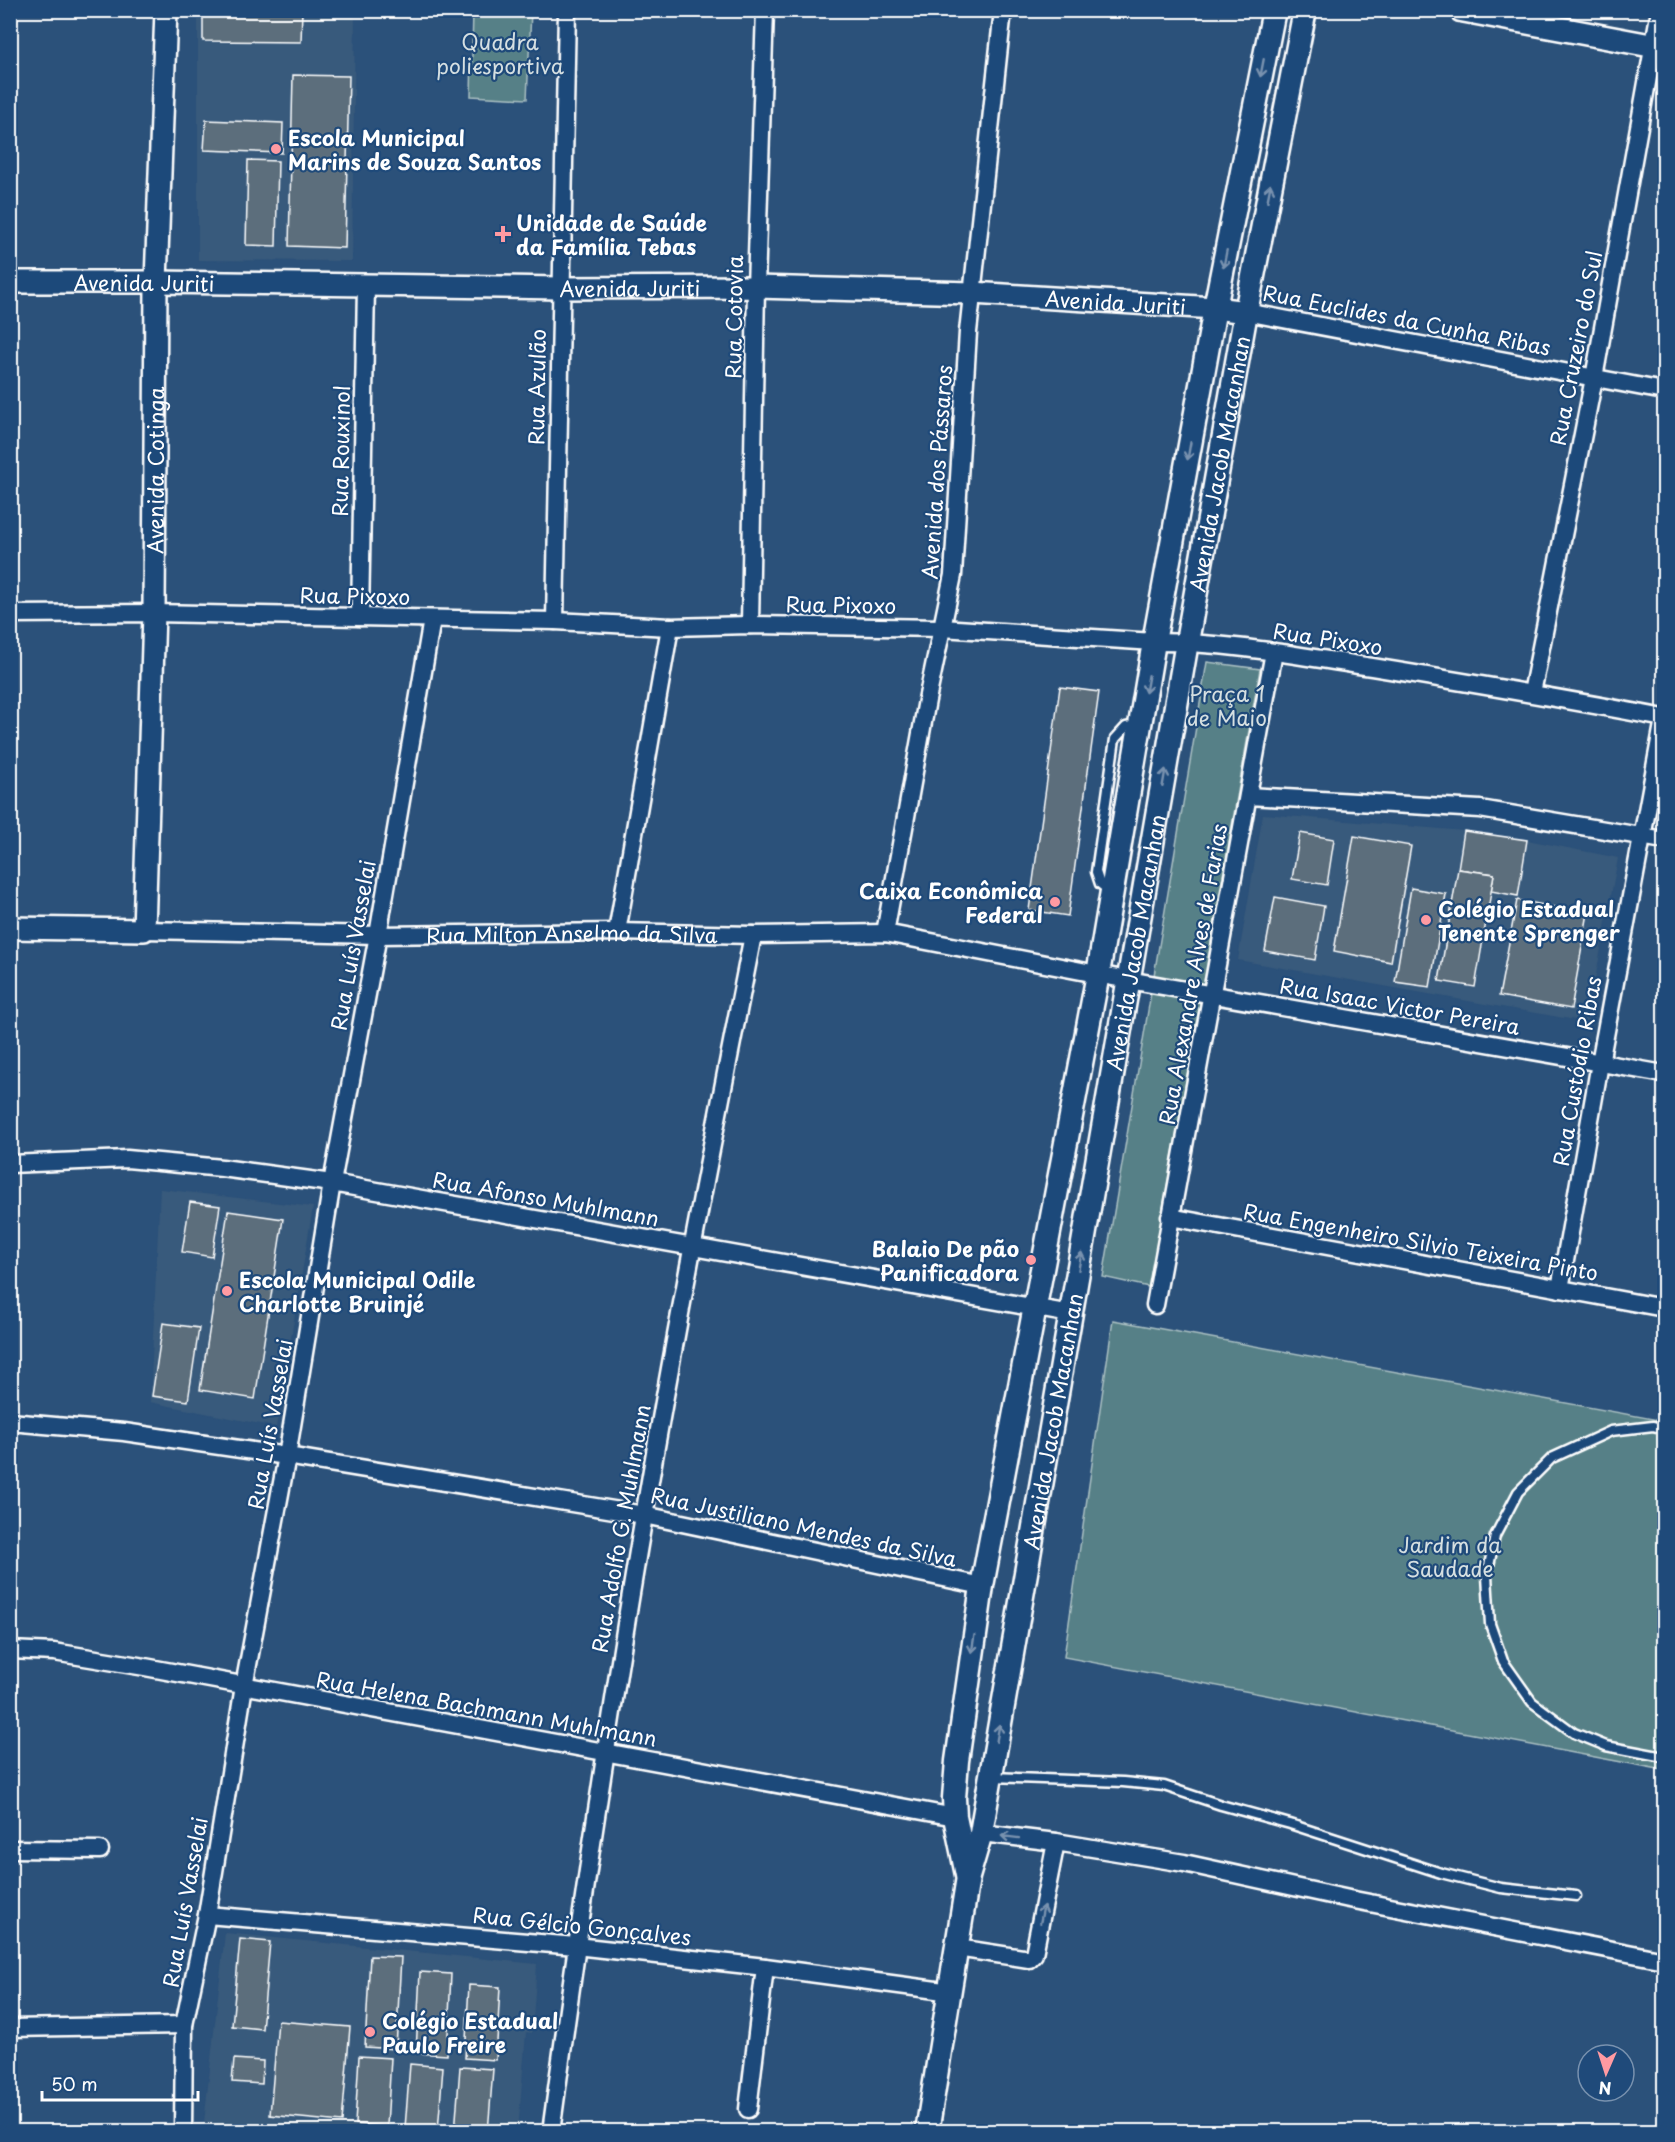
<svg xmlns="http://www.w3.org/2000/svg" width="1675" height="2142" font-family="'Playpen Sans',sans-serif">
<rect width="100%" height="100%" fill="#2b517a"/>
<filter id="ink" filterUnits="userSpaceOnUse"><feTurbulence type="fractalNoise" baseFrequency=".0167" numOctaves="2"/><feDisplacementMap in="SourceGraphic" scale="12" xChannelSelector="R" yChannelSelector="G"/><feConvolveMatrix kernelMatrix="1 2 1 2 8 2 1 2 1" color-interpolation-filters="sRGB"/></filter>
<g filter="url(#ink)">
<g fill="#395a7b">
<path d="M198,11H355L352,261L198,260Z"/>
<path d="M1263,814L1464,831L1527,840L1618,858L1587,1022L1238,960Z"/>
<path d="M160,1189L313,1207L276,1427L150,1402Z"/>
<path d="M225,1933L537,1964L532,2033L526,2032L518,2131L300,2132L204,2123Z"/>
</g>
<g fill="#578087" stroke="#abc0c3" stroke-width="1.5">
<path d="M473,11H531L527,99L471,96Z"/>
<path d="M1207,662L1260,669L1149,1287L1103,1277Z"/>
<path d="M1113,1320L1664,1421V1770L1064,1657Z"/>
</g>
<g fill="#5b6e7c" stroke="#fff" stroke-width="1.5">
<path d="M203,10H302L301,42L203,41Z"/>
<path d="M293,75L349,76L345,248L289,246Z"/>
<path d="M206,120L283,123L282,153L204,150Z"/>
<path d="M248,160L278,161L276,246L246,245Z"/>
<path d="M1060,687L1099,692L1068,916L1029,910Z"/>
<path d="M1464,831L1527,840L1518,896L1491,891L1494,874L1458,869Z"/>
<path d="M1300,833L1334,839L1327,885L1292,879Z"/>
<path d="M1354,836L1411,846L1391,962L1334,951Z"/>
<path d="M1458,869L1494,874L1475,987L1439,981Z"/>
<path d="M1411,888L1446,894L1430,987L1395,982Z"/>
<path d="M1275,897L1324,906L1315,960L1265,951Z"/>
<path d="M1517,900L1588,913L1571,1009L1499,996Z"/>
<path d="M190,1202L220,1206L212,1257L182,1252Z"/>
<path d="M228,1211L283,1219L255,1399L200,1390Z"/>
<path d="M163,1323L199,1328L188,1401L152,1396Z"/>
<path d="M240,1939L270,1942L262,2029L232,2026Z"/>
<path d="M370,1956L401,1957L396,2049L365,2047Z"/>
<path d="M420,1972L451,1974L447,2055L416,2053Z"/>
<path d="M469,1985L500,1987L496,2060L465,2058Z"/>
<path d="M278,2021L350,2027L342,2122L270,2115Z"/>
<path d="M359,2056L391,2058L387,2126L355,2124Z"/>
<path d="M234,2059L263,2061L262,2084L232,2082Z"/>
<path d="M410,2064L443,2067L438,2131L405,2128Z"/>
<path d="M460,2067L493,2069L488,2132H455Z"/>
</g>
<g fill="none" stroke-linecap="round" stroke-linejoin="round">
<defs>
<g id="service">
<path d="M1110,892L1100,884L1096,872L1115,739L1126,727L1137,725"/>
<path d="M1664,1429L1653,1426L1611,1431L1552,1458L1518,1492L1495,1536L1487,1576L1490,1624L1503,1661L1532,1702L1574,1733L1606,1746L1664,1757"/>
<path d="M992,1777L1123,1782L1164,1786L1221,1805L1290,1824L1441,1873L1501,1888L1576,1896"/>
</g>
<g id="minor">
<path d="M1246,312L1664,391"/>
<path d="M10,614L154,613L555,621L670,627L750,625L942,628L1154,642C1227,642 1300,656 1372,667C1470,683 1567,699 1664,718"/>
<path d="M360,617L366,286"/>
<path d="M555,621L567,10"/>
<path d="M750,625L756,287L765,10"/>
<path d="M1532,693L1594,378L1660,10"/>
<path d="M1248,796L1480,809L1664,840"/>
<path id="s1" d="M144,930L378,935L617,932L753,935L885,933L1128,980L1664,1074"/>
<path d="M617,932L670,627"/>
<path d="M885,933L927,700L953,575L968,332L1003,10"/>
<path d="M10,1164L127,1159L222,1168L332,1183L1071,1314"/>
<path d="M1170,1217L1664,1308"/>
<path d="M1560,1289L1600,1063L1664,719"/>
<path d="M1155,1305L1274,652"/>
<path d="M10,1422L124,1432L287,1456L644,1515L982,1586"/>
<path d="M10,1650L54,1652L145,1667L955,1817"/>
<path d="M981,1833L1056,1842L1184,1863L1349,1899L1664,1960"/>
<path d="M10,1849L100,1850"/>
<path d="M207,1915L576,1946L765,1967L951,1992"/>
<path d="M957,1948L1029,1959L1034,1954L1056,1842"/>
<path d="M10,2028L184,2025"/>
<path d="M748,2109L765,1967"/>
<path d="M183,2132L184,2025L207,1915L244,1686L287,1456L332,1183L378,935L432,619"/>
<path d="M551,2132C579,1926 609,1721 644,1516C677,1322 715,1128 753,935"/>
</g>
<g id="tertiary">
<path id="s2" d="M10,282H156L560,288L756,287L972,293L1215,308L1246,312"/>
<path id="s3" d="M10,928L144,930L154,613L156,282L166,10"/>
</g>
<g id="secondary">
<path d="M1461,10L1664,48"/>
<path d="M967,1875L955,1817L954,1798L957,1761L982,1586L1098,974L1154,642L1215,308L1274,10"/>
<path id="s4" d="M927,2132L968,1877L981,1833L1187,642L1246,312L1305,10"/>
</g>
</defs>
<use href="#service" stroke="#fff" stroke-width="13"/>
<use href="#minor" stroke="#fff" stroke-width="21"/>
<use href="#tertiary" stroke="#fff" stroke-width="26"/>
<use href="#secondary" stroke="#fff" stroke-width="27"/>
<use href="#service" stroke="#1f4a7a" stroke-width="8"/>
<use href="#minor" stroke="#1f4a7a" stroke-width="16"/>
<use href="#tertiary" stroke="#1f4a7a" stroke-width="21"/>
<use href="#secondary" stroke="#1f4a7a" stroke-width="22"/>
</g>
<defs><path id="oneway-shaft" d="M-6 0H5M1.5-3L5.5 0L1.5 3" fill="none" stroke-width="1.6" stroke-linecap="round" stroke-linejoin="round" transform="scale(1.5)"/></defs>
<g stroke="#7992af">
<use href="#oneway-shaft" transform="translate(1262 68) rotate(101)"/>
<use href="#oneway-shaft" transform="translate(1269 193) rotate(-79)"/>
<use href="#oneway-shaft" transform="translate(1225 259) rotate(101)"/>
<use href="#oneway-shaft" transform="translate(1189 451) rotate(100)"/>
<use href="#oneway-shaft" transform="translate(1147 684) rotate(100)"/>
<use href="#oneway-shaft" transform="translate(1164 778) rotate(-80)"/>
<use href="#oneway-shaft" transform="translate(1080 1261) rotate(-80)"/>
<use href="#oneway-shaft" transform="translate(973 1644) rotate(99)"/>
<use href="#oneway-shaft" transform="translate(998 1733) rotate(-80)"/>
<use href="#oneway-shaft" transform="translate(1010 1837) rotate(-173)"/>
<use href="#oneway-shaft" transform="translate(1042 1914) rotate(-79)"/>
</g>
</g>
<g fill="#ff9aa2" stroke="#1f4a7a" stroke-width="2">
<circle cx="276" cy="149" r="6"/>
<path d="M500 225h6v6h6v6h-6v6h-6v-6h-6v-6h6z"/>
<circle cx="1055" cy="902" r="6"/>
<circle cx="1426" cy="920" r="6"/>
<circle cx="1031" cy="1260" r="6"/>
<circle cx="227" cy="1291" r="6"/>
<circle cx="370" cy="2032" r="6"/>
</g>
<g text-anchor="middle" dominant-baseline="central" stroke-width="4.5" stroke-linejoin="round" paint-order="stroke">
<g font-size="21" fill="#d5dfe1" stroke="#1f4a7a">
<text x="500" y="41">Quadra<tspan x="500" dy="24">poliesportiva</tspan></text>
<text x="1227" y="693">Praça 1<tspan x="1227" dy="24">de Maio</tspan></text>
<text x="1450" y="1544">Jardim da<tspan x="1450" dy="24">Saudade</tspan></text>
</g>
<g font-size="21" font-weight="bold" fill="#fff" stroke="#1f4a7a" text-anchor="start">
<text x="288" y="137">Escola Municipal<tspan x="288" dy="24">Marins de Souza Santos</tspan></text>
<text x="516" y="222">Unidade de Saúde<tspan x="516" dy="24">da Família Tebas</tspan></text>
<text x="1043" y="890" text-anchor="end">Caixa Econômica<tspan x="1043" dy="24">Federal</tspan></text>
<text x="1438" y="908">Colégio Estadual<tspan x="1438" dy="24">Tenente Sprenger</tspan></text>
<text x="1019" y="1248" text-anchor="end">Balaio De pão<tspan x="1019" dy="24">Panificadora</tspan></text>
<text x="239" y="1279">Escola Municipal Odile<tspan x="239" dy="24">Charlotte Bruinjé</tspan></text>
<text x="382" y="2020">Colégio Estadual<tspan x="382" dy="24">Paulo Freire</tspan></text>
</g>
<g font-size="21" fill="#fff" stroke="#1f4a7a">
<text stroke="none"><textPath href="#s2" startOffset="134">Avenida Juriti</textPath></text>
<text stroke="none"><textPath href="#s2" startOffset="620">Avenida Juriti</textPath></text>
<text stroke="none"><textPath href="#s2" startOffset="1106">Avenida Juriti</textPath></text>
<text transform="translate(733 317) rotate(-89)">Rua Cotovia</text>
<text transform="translate(1407 319) rotate(11)">Rua Euclides da Cunha Ribas</text>
<text transform="translate(1575 348) rotate(-79)">Rua Cruzeiro do Sul</text>
<text transform="translate(536 387) rotate(-89)">Rua Azulão</text>
<text transform="translate(340 451) rotate(-89)">Rua Rouxinol</text>
<text stroke="none"><textPath href="#s4" startOffset="1694">Avenida Jacob Macanhan</textPath></text>
<text stroke="none"><textPath href="#s3" startOffset="594">Avenida Cotinga</textPath></text>
<text transform="translate(936 472) rotate(-86)">Avenida dos Pássaros</text>
<text transform="translate(355 595) rotate(1)">Rua Pixoxo</text>
<text transform="translate(841 604) rotate(1)">Rua Pixoxo</text>
<text transform="translate(1328 638) rotate(9)">Rua Pixoxo</text>
<text stroke="none"><textPath href="#s1" startOffset="428">Rua Milton Anselmo da Silva</textPath></text>
<text stroke="none"><textPath href="#s4" startOffset="1208">Avenida Jacob Macanhan</textPath></text>
<text transform="translate(352 945) rotate(-80)">Rua Luís Vasselai</text>
<text transform="translate(1192 974) rotate(-80)">Rua Alexandre Alves de Farias</text>
<text transform="translate(1400 1005) rotate(10)">Rua Isaac Victor Pereira</text>
<text transform="translate(1576 1071) rotate(-80)">Rua Custódio Ribas</text>
<text transform="translate(546 1198) rotate(10)">Rua Afonso Muhlmann</text>
<text transform="translate(1421 1241) rotate(10)">Rua Engenheiro Silvio Teixeira Pinto</text>
<text stroke="none"><textPath href="#s4" startOffset="722">Avenida Jacob Macanhan</textPath></text>
<text transform="translate(269 1424) rotate(-80)">Rua Luís Vasselai</text>
<text transform="translate(804 1526) rotate(12)">Rua Justiliano Mendes da Silva</text>
<text transform="translate(620 1528) rotate(-80)">Rua Adolfo G. Muhlmann</text>
<text transform="translate(487 1708) rotate(10)">Rua Helena Bachmann Muhlmann</text>
<text transform="translate(184 1902) rotate(-80)">Rua Luís Vasselai</text>
<text transform="translate(582 1925) rotate(6)">Rua Gélcio Gonçalves</text>
</g>
</g>
<rect width="1675" height="2142" fill="none" stroke="#1f4a7a" stroke-width="36"/>
<rect x="18" y="18" width="1639" height="2106" fill="none" stroke="#fff" stroke-width="2" filter="url(#ink)"/>
<g transform="translate(1606 2073) rotate(183)"><circle r="28" fill="#1f4a7a" stroke="#7992af" stroke-width="1.5"/>
<path d="M0-4.5L10 22L0 15L-10 22Z" fill="#ff9aa2"/>
<text y="-9" font-size="16" font-weight="bold" text-anchor="middle" fill="#ffffff">N</text>
</g>
<path d="M42 2091v9h156v-9" fill="none" stroke="#ffffff" stroke-width="3"/>
<text x="51" y="2091" font-size="18" fill="#ffffff" stroke="#1f4a7a" stroke-width="4.5" paint-order="stroke">50 m</text>
</svg>
